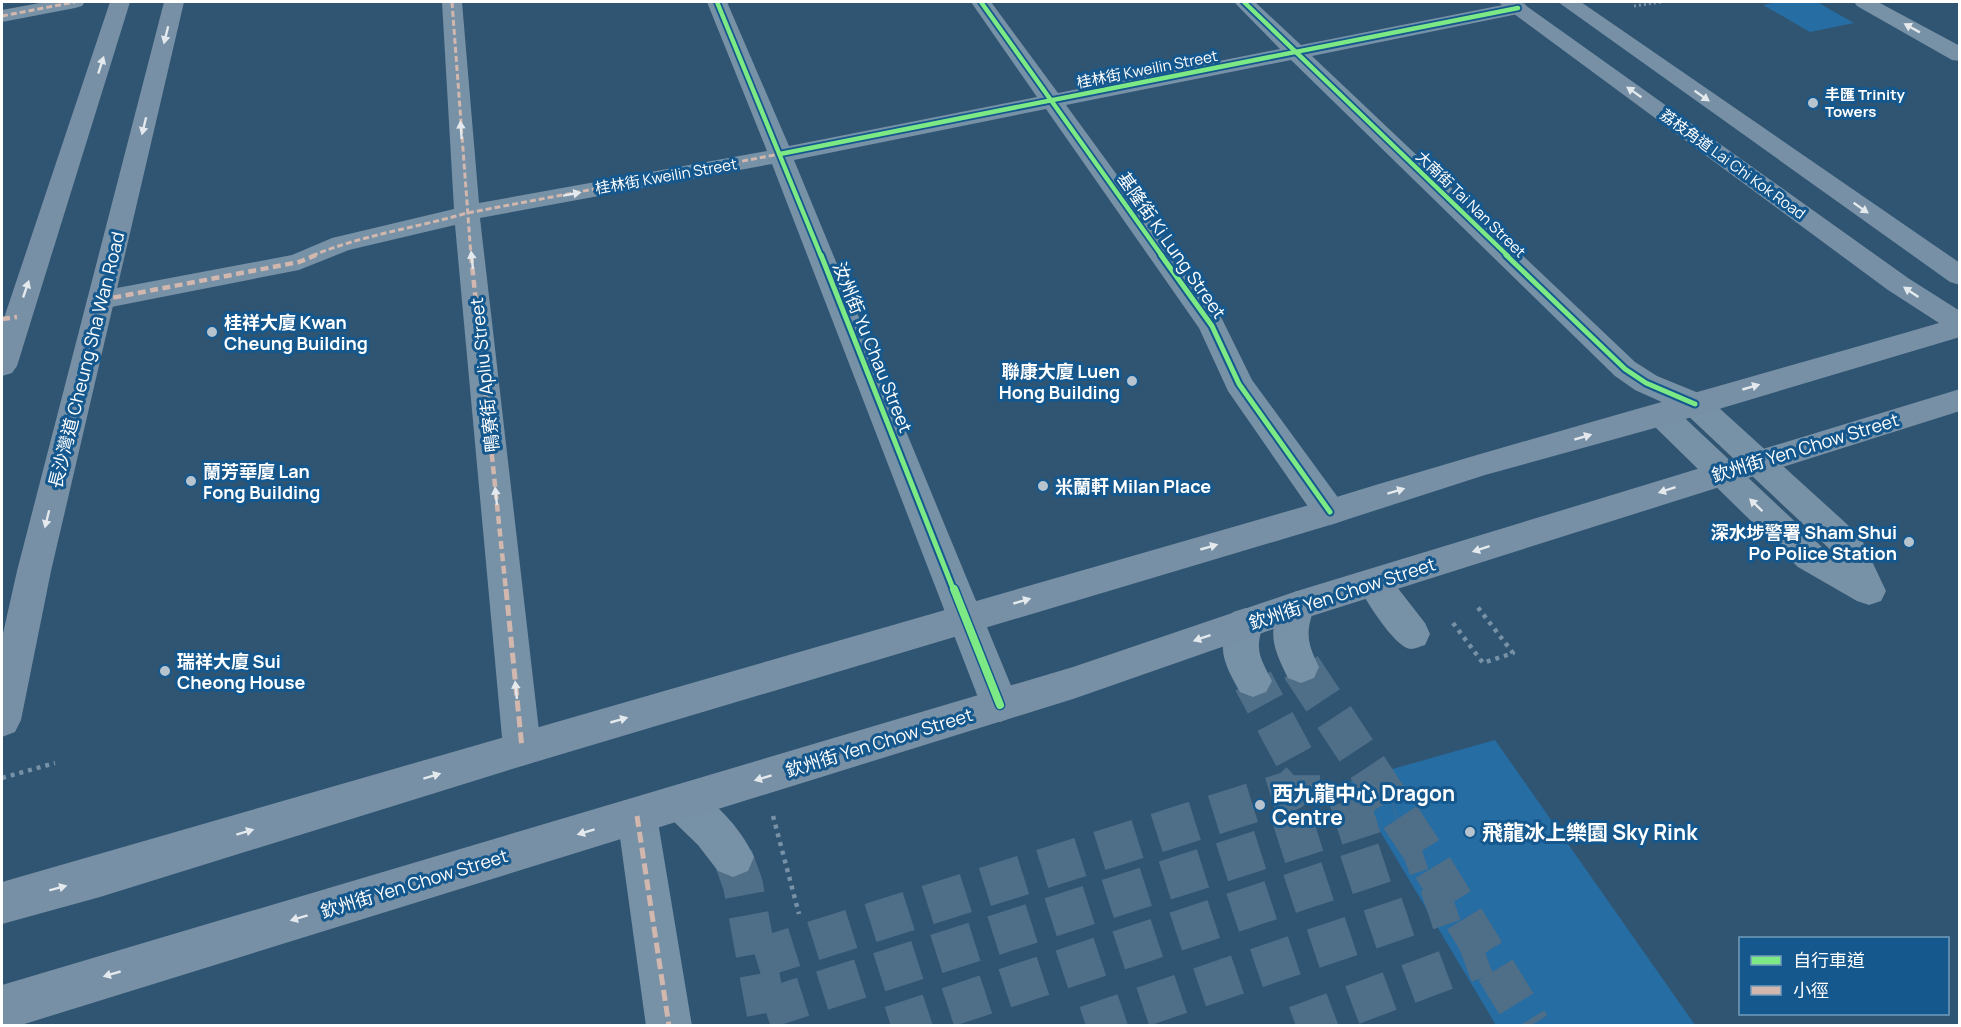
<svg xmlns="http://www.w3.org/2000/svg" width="1961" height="1027" font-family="Manrope,'Noto Sans TC',sans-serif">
<rect width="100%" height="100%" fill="#305573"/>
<g fill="#266da3">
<path d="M1778,2H1817L1854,23L1810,32L1763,5Z"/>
<path d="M1495,740L1695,1025H1496L1350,781Z"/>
</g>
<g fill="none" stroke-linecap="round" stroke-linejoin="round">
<g stroke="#4f6e88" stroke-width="40" stroke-dasharray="40 20" stroke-linecap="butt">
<path d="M1301,667L1422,850L1530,1026"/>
<path d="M733,857L743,885L769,1026"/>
<path d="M756,959L1290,791L1300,782V768L1253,681"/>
<path d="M765,1009L1394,807"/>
<path d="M891,1026L1422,850"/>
<path d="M1086,1026L1454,901"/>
<path d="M1296,1026L1486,955"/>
</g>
<path stroke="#7791a6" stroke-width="3" stroke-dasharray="2 3" stroke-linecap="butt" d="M1634,6L1662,2"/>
<g stroke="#7791a6" stroke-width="4.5" stroke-dasharray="4 5" stroke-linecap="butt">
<path d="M1453,623L1483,663L1513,653L1476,605"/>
<path d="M2,778L55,763"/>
<path d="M773,816L799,914"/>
</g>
<g fill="#7791a6" fill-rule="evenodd">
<path d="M45,2H85L82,6L75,8L2,22V10Z"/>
<path d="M442,2H462L479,203L767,151L707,2H727L789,146L1037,97L971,2H991L1058,93L1280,49L1234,2H1255L1301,45L1518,2L1525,4L1528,8L1525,12L1518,14L1312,56L1635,362L1657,376L1706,396L1860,536L1886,591L1881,601L1869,605L1857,601L1798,567L1651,423L1647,415L1651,407L1662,404L1673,407L1822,547L1836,555L1684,412L1635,390L1615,376L1291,60L1066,105L1222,319L1252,380L1342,503L1346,512L1342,521L1330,525L1318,521L1228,391L1199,328L1046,109L794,160L1019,705L1013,717L1000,722L987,717L981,705L772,164L480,218L541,748L536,761L522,766L508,761L503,748L455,225L349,250L299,270L101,309L91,306L87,300L91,294L101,291L292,255L332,238L454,209Z"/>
<path d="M1854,2H1878L1960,46V61L1952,60L1857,6Z"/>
<path d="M1374,569L1386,573L1425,623L1430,634L1425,645C1421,646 1415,649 1411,649C1395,648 1364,598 1357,583L1362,573Z"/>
<path d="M1297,591L1309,596L1315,606C1305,633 1307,642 1319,667L1314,678L1301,683L1288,678C1271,644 1267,631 1285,596Z"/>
<path d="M1246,608L1259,612L1264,623C1254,650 1260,657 1272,681L1266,692L1253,697L1240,692C1222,660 1216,647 1233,612Z"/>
<path d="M682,784C712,796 741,828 754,857L748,871L733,877L718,871L698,845L668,816L662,803L668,790Z"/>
<path d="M637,797L651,802L657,816L692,1026H646L617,816L623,802Z"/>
</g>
<g fill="#7790a5" fill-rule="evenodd">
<path d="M110,2H130L17,366L12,373L2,376V324Z"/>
<path d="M164,2H184L51,571L21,720L15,732L2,737V638L17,571Z"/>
<path d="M1498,2H1521L1908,278L1960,311V337L1662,426L1485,475L1330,525L522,766L100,897L2,924V882L1330,499C1532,437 1736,382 1939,323L1888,290Z"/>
<path d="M1558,2H1581L1960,263V285L1950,282Z"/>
<path d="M1960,389V411L1299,620L1073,699L18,1026H2V985L1073,667L1297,591Z"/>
</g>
<g stroke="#d1b7ad" stroke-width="3" stroke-dasharray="6 3" stroke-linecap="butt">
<path d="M452,2L471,256"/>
<path d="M2,16L75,2"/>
<path d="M312,256C361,235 416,228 467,213L780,154"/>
</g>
<g stroke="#d1b7ad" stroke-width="4.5" stroke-dasharray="8 4.5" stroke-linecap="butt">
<path d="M471,255L506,591"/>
<path d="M101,300L299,262L316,255"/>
<path d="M2,319L17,317"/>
</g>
<g stroke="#d1b7ad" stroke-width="5" stroke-dasharray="11 5" stroke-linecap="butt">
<path d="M506,589L522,748"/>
<path d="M637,816L669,1026"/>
</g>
<defs>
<g id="cycleway-far2">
<path d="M717,2L821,256"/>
<path d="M981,2L1162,256"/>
<path d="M1244,2L1508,256"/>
<path d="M780,154L1518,8"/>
</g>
<g id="cycleway-far1">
<path d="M821,255L954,591"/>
<path d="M1161,255L1212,326L1239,384L1330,512"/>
<path d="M1506,255L1625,369L1646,383L1695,404"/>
</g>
<path id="cycleway" d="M954,589L1000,705"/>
</defs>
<use href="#cycleway-far2" stroke="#15588e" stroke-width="8"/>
<use href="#cycleway-far1" stroke="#15588e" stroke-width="9"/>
<use href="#cycleway" stroke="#15588e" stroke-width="11"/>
<use href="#cycleway-far2" stroke="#7ce984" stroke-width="4.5"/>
<use href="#cycleway-far1" stroke="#7ce984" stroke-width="5"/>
<use href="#cycleway" stroke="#7ce984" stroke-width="8"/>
</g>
<defs><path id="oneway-solid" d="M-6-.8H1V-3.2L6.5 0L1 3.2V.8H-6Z" transform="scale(1.5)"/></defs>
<g fill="#e4e9ed">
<use href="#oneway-solid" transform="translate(1912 28) rotate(-151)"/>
<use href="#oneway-solid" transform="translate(166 35) rotate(104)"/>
<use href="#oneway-solid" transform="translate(101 65) rotate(-72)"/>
<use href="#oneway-solid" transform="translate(1634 92) rotate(-145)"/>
<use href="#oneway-solid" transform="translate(1702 96) rotate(35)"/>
<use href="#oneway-solid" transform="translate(144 126) rotate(104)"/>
<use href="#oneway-solid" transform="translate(461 130) rotate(-94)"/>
<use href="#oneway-solid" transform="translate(572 194) rotate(-10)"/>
<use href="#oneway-solid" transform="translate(1861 208) rotate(35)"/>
<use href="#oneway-solid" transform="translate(472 260) rotate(-96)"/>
<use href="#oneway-solid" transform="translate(26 289) rotate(-71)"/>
<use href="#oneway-solid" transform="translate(1911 292) rotate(-146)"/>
<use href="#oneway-solid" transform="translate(1751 387) rotate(-16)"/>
<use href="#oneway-solid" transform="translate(1583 437) rotate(-16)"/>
<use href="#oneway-solid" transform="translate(1667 490) rotate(162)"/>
<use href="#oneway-solid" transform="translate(1396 491) rotate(-17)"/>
<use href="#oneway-solid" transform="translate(496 496) rotate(-96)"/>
<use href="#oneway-solid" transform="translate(1756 505) rotate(-136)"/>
<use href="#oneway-solid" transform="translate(47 519) rotate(104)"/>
<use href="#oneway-solid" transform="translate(1209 547) rotate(-16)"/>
<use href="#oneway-solid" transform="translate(1481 549) rotate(162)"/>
<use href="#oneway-solid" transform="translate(1022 601) rotate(-16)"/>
<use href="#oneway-solid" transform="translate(1202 638) rotate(161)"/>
<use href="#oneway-solid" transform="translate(516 690) rotate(-96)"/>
<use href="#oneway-solid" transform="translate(619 720) rotate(-16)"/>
<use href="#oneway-solid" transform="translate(432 776) rotate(-17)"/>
<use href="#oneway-solid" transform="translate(763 778) rotate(163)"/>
<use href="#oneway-solid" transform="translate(245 832) rotate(-17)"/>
<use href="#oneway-solid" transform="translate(586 832) rotate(163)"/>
<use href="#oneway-solid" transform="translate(58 888) rotate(-15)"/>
<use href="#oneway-solid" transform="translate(299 918) rotate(163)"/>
<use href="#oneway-solid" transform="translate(112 974) rotate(164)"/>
</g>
<g fill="#b7c4ce" stroke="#15588e" stroke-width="2">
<circle cx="1813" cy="103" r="6"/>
<circle cx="212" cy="332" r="6"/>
<circle cx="1132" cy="381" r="6"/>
<circle cx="191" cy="481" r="6"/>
<circle cx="1043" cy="486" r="6"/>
<circle cx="1909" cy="542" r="6"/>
<circle cx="165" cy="671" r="6"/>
<circle cx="1260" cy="805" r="6"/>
<circle cx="1470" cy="832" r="6"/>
</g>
<g text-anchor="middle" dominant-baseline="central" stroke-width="6" stroke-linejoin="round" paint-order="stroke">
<g font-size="15" fill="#fff" stroke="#15588e">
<text transform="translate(1147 69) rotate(-11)">桂林街 Kweilin Street</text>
<text transform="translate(1733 164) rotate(36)">荔枝角道 Lai Chi Kok Road</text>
<text transform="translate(666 176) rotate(-10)">桂林街 Kweilin Street</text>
<text transform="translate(1471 204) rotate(44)">大南街 Tai Nan Street</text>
</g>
<g font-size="15" font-weight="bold" fill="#fff" stroke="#15588e" text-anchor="start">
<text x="1825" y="94">丰匯 Trinity<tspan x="1825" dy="17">Towers</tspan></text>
</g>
<g font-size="18" fill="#fff" stroke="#15588e">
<text transform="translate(1172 245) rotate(55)">基隆街 Ki Lung Street</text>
<text transform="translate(873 347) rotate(68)">汝州街 Yu Chau Street</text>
<text transform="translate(86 360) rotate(-76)">長沙灣道 Cheung Sha Wan Road</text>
<text transform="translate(484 375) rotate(-96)">鴨寮街 Apliu Street</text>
<text transform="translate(1805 447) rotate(-17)">欽州街 Yen Chow Street</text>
<text transform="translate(1342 593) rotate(-18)">欽州街 Yen Chow Street</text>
<text transform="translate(879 742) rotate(-17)">欽州街 Yen Chow Street</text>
<text transform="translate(414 883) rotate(-17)">欽州街 Yen Chow Street</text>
</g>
<g font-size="18" font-weight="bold" fill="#fff" stroke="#15588e" text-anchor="start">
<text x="224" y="322">桂祥大廈 Kwan<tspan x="224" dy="21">Cheung Building</tspan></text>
<text x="1120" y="371" text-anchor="end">聯康大廈 Luen<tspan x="1120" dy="21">Hong Building</tspan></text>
<text x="203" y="471">蘭芳華廈 Lan<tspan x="203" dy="21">Fong Building</tspan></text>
<text x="1055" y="486">米蘭軒 Milan Place</text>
<text x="1897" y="532" text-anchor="end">深水埗警署 Sham Shui<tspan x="1897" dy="21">Po Police Station</tspan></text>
<text x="177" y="661">瑞祥大廈 Sui<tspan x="177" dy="21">Cheong House</tspan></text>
</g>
<g font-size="21" font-weight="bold" fill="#fff" stroke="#15588e" text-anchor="start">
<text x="1272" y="793">西九龍中心 Dragon<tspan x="1272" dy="24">Centre</tspan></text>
<text x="1482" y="832">飛龍冰上樂園 Sky Rink</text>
</g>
</g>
<rect width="1961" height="1027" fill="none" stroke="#ffffff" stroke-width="6"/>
<rect x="1739" y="937" width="210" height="78" fill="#15588e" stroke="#739bbb" stroke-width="1.5"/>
<rect x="1751" y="956" width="30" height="9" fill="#7ce984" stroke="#739bbb" stroke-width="1.5"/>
<text x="1793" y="967" font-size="18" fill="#ffffff">自行車道</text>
<rect x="1751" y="986" width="30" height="9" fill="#d1b7ad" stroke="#739bbb" stroke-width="1.5"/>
<text x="1793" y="997" font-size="18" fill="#ffffff">小徑</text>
</svg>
